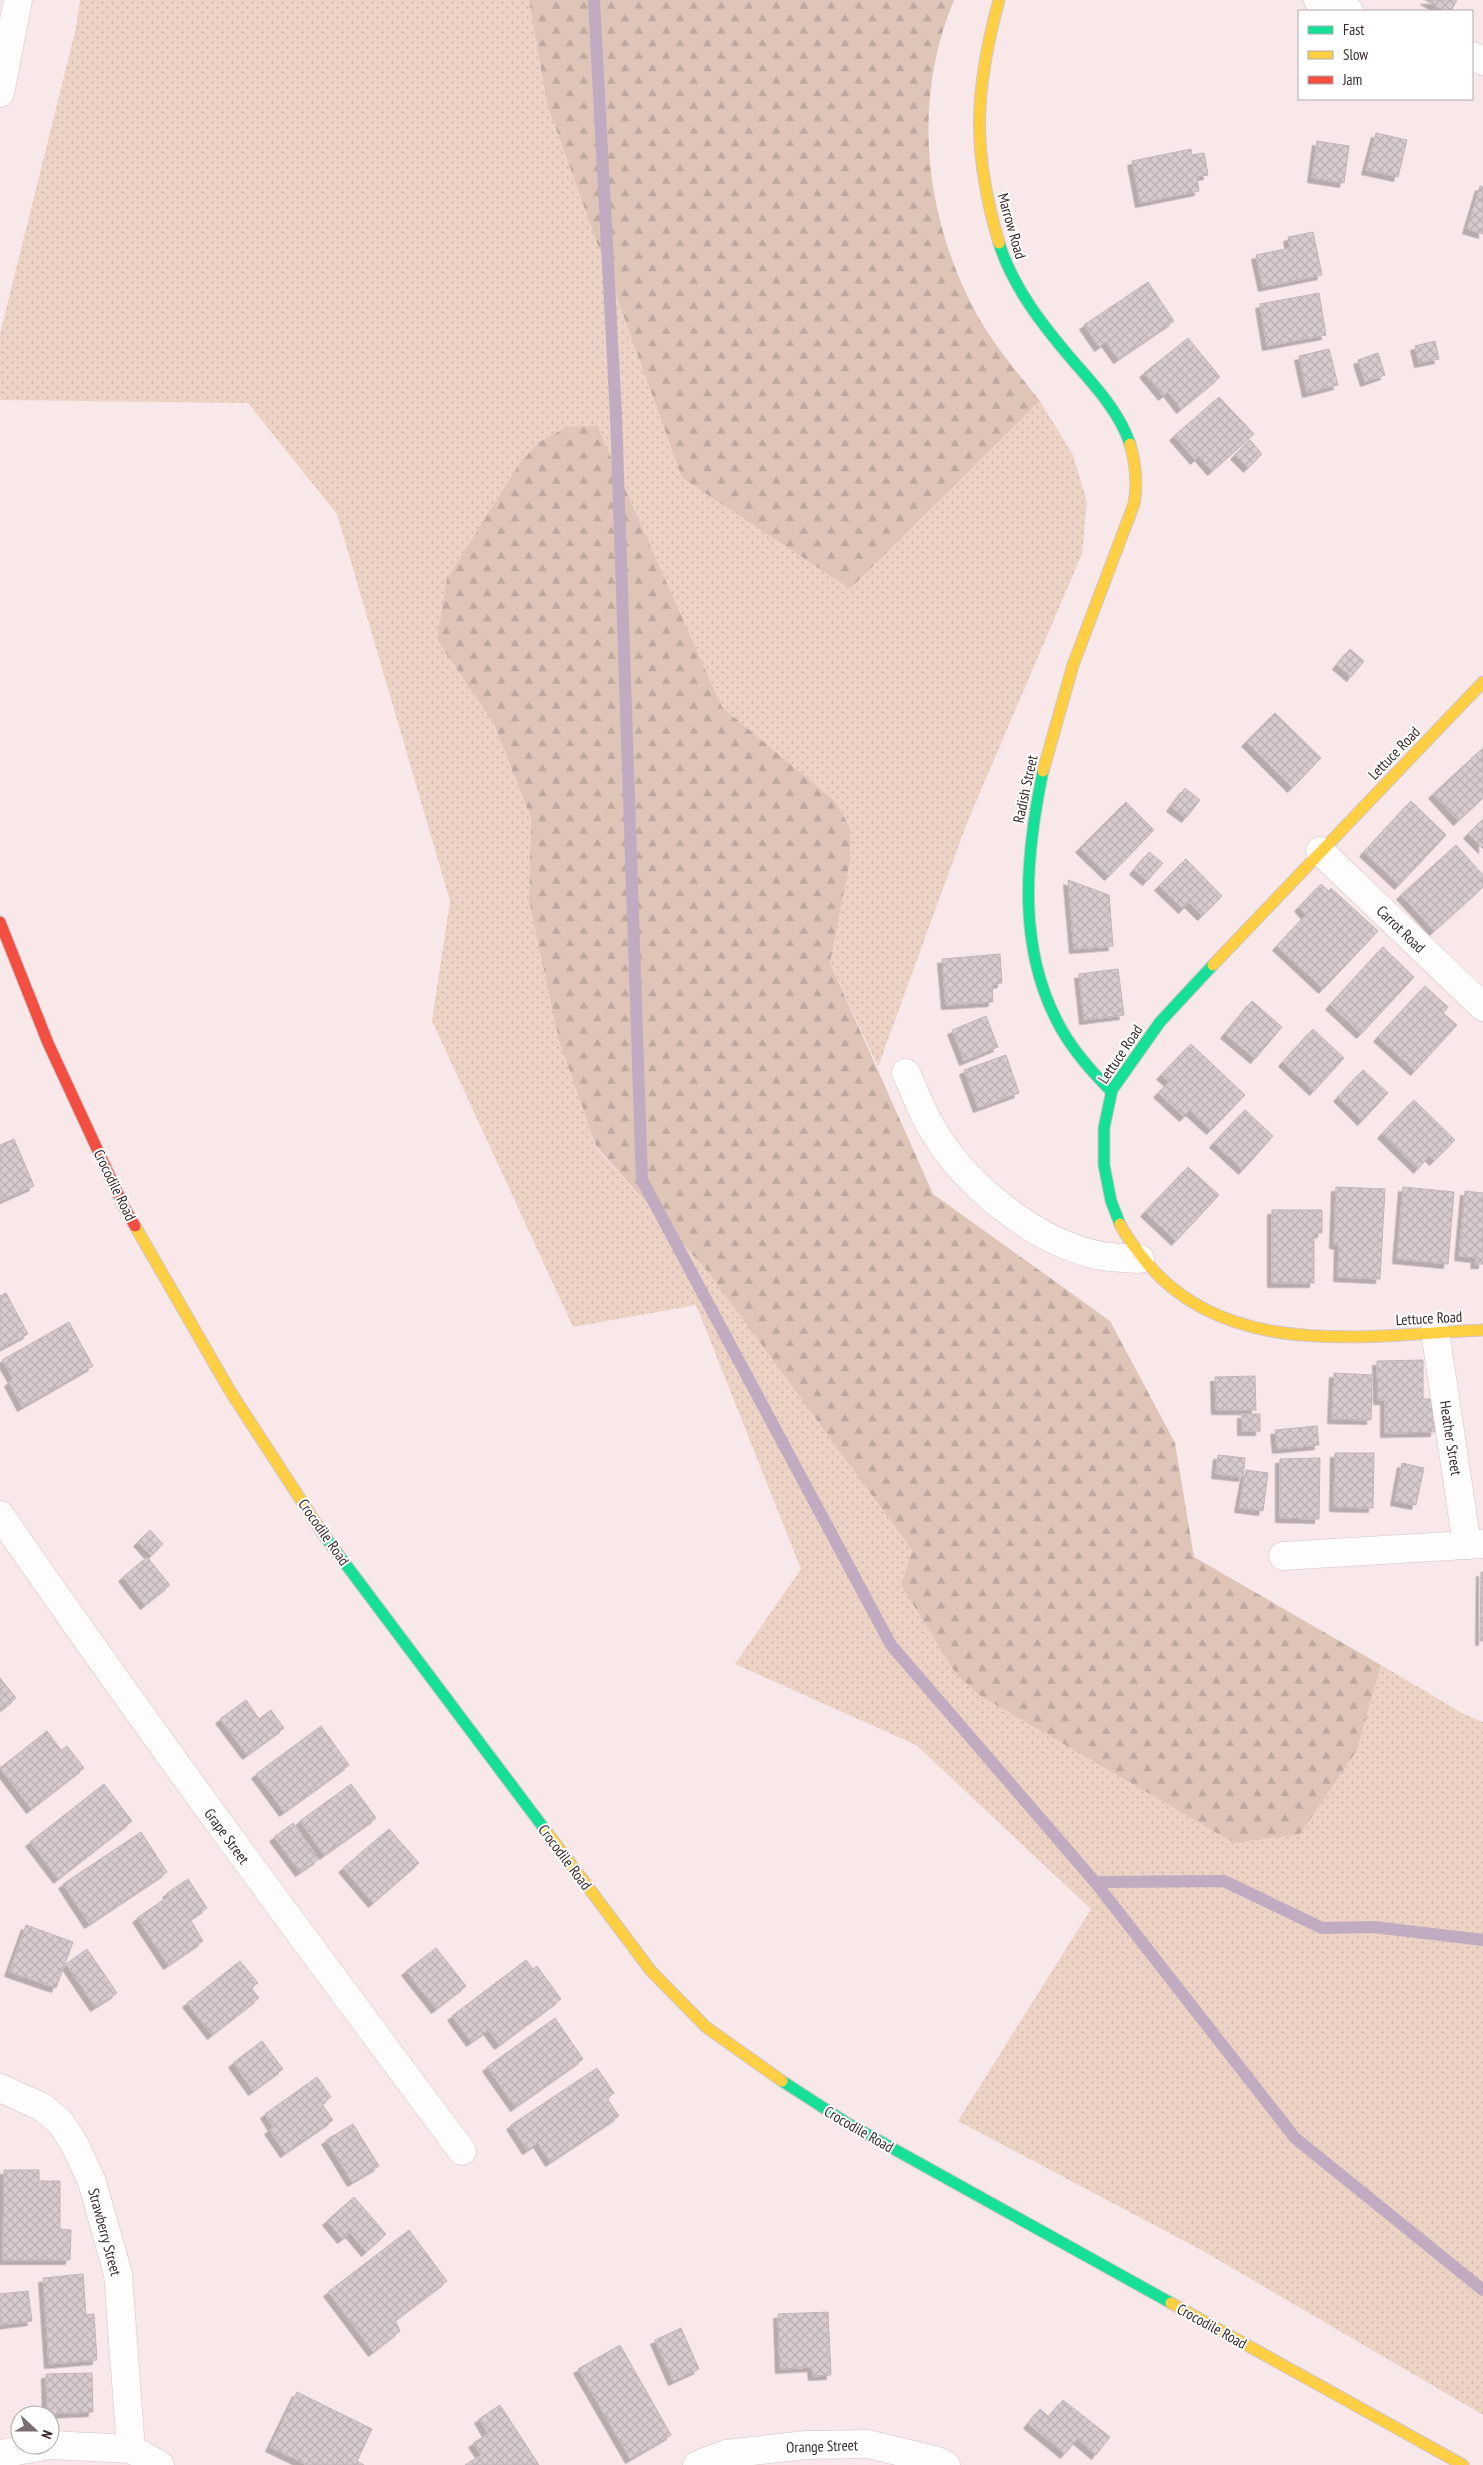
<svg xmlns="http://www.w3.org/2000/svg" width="1483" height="2465" font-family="'PT Sans Narrow',sans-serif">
<defs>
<pattern id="grass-dots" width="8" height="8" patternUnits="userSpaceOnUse" patternTransform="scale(1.25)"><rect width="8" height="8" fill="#ecd3c6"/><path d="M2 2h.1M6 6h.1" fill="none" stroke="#cbb5aa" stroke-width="1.8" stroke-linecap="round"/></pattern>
<pattern id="forest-firs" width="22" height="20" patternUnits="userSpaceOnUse" patternTransform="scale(1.25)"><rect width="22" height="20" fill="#dec5b8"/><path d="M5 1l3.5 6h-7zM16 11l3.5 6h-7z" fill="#bfa99e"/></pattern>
<pattern id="building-cross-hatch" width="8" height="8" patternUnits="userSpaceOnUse" patternTransform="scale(1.25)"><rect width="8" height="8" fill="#d8cbcf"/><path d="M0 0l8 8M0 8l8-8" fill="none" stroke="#baaeb2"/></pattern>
<filter id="shadow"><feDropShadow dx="-4.5" dy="4.5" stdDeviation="0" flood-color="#0004"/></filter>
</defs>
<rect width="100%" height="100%" fill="#f8e8ea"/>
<path fill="url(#grass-dots)" d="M80,0H529L547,104L682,478L850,589L1040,401L1073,455L1087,502L1082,554L967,823L878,1067L830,963L850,861V828L836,802L722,707L597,427L437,640L494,724L531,818L529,900L595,1146L708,1272L912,1550L901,1585L956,1674L979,1695L1234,1843L1357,1750L1381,1665L1462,1713L1483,1722V2415L1203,2251L958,2121L1091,1909L916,1745L735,1664L801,1569L696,1305L573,1327L432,1021L450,901L337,514L248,403L0,400V334L76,28Z"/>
<g fill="url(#forest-firs)">
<path d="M529,0H954C912,100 924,214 974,309C991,342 1017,372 1040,401L850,589L682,478L547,104Z"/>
<path d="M597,426L722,707L836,802L850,828V861L830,963L933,1194L1110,1321L1175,1443L1194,1557L1381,1665L1357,1750L1300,1834L1234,1843L979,1695L956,1674L901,1585L912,1550L708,1272L596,1146L559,1040L529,900L531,818L494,724L437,640L447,579L520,463L539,442L567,427Z"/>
</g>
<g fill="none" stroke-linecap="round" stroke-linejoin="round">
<g stroke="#c1abc1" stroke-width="12">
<path d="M594,0L616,416L642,1180L891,1645L1095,1882L1295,2138L1483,2290"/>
<path d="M1095,1882L1224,1881L1322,1928L1374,1927L1483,1940"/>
</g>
</g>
<g fill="url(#building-cross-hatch)" stroke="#c2b5ba" filter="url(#shadow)">
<path d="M1425,0H1457L1451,11H1444Z"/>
<path d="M1376,133L1407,140L1398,177L1366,170Z"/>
<path d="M1317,141L1349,146L1344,183L1312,178Z"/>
<path d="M1191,149L1192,155L1204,153L1208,175L1197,177L1199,191L1140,203L1132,161Z"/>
<path d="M1480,186L1483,187V234L1467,229Z"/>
<path d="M1313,232L1322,275L1263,287L1256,255L1290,248L1288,237Z"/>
<path d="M1148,282L1174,321L1118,359L1106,342L1099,347L1084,325Z"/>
<path d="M1319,293L1326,335L1267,346L1260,304Z"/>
<path d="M1188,338L1220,377L1181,409L1168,392L1163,396L1144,373Z"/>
<path d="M1435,341L1439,359L1419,363L1415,346Z"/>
<path d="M1329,349L1338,385L1307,393L1299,356Z"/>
<path d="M1378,353L1385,375L1365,382L1358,360Z"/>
<path d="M1219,397L1254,434L1212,471L1199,456L1195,460L1174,436Z"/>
<path d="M1250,440L1262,454L1248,468L1235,455Z"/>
<path d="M1350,649L1364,661L1351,677L1337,665Z"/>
<path d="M1275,713L1321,758L1292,788L1246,742Z"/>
<path d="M1483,748V798L1458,821L1433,794Z"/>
<path d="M1185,788L1200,800L1186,818L1171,807Z"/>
<path d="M1411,801L1446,835L1399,885L1364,852Z"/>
<path d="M1126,802L1154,830L1109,876L1080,848Z"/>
<path d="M1483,819V849L1468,834Z"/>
<path d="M1456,845L1483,875V887L1434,931L1401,895Z"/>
<path d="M1149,852L1163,863L1147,881L1134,870Z"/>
<path d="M1186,859L1222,896L1202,916L1189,903L1183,909L1159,886Z"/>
<path d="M1068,880L1109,895L1113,946L1074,949Z"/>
<path d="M1321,884L1329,891L1331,888L1378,931L1323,989L1277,946L1306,915L1299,907Z"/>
<path d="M1383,947L1414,977L1361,1034L1330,1005Z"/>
<path d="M1000,954L1002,983L992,985L993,1002L946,1005L942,959Z"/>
<path d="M1118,969L1124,1015L1084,1020L1079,974Z"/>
<path d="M1425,986L1448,1007L1443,1013L1457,1025L1415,1071L1378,1037Z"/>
<path d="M1252,1001L1282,1027L1255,1059L1225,1034Z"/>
<path d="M986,1016L998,1047L964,1061L952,1030Z"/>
<path d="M1313,1029L1344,1058L1314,1091L1283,1062Z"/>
<path d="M1191,1044L1245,1095L1211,1130L1190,1111L1184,1117L1158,1093L1169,1082L1161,1075Z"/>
<path d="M1006,1055L1019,1093L978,1108L964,1070Z"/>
<path d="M1363,1070L1388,1093L1362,1121L1338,1097Z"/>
<path d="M1414,1100L1455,1140L1434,1161L1429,1156L1418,1169L1382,1134Z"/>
<path d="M1245,1110L1273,1136L1243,1170L1214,1143Z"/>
<path d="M14,1139L34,1186L0,1201V1145Z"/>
<path d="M1188,1167L1219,1195L1176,1241L1145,1212Z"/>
<path d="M1336,1187L1385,1189L1380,1279L1338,1277L1339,1245L1334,1244Z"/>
<path d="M1403,1187L1454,1192L1448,1264L1397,1259Z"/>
<path d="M1465,1191L1483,1193V1264H1475L1476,1258L1459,1256Z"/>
<path d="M1272,1210H1322V1233H1314V1283H1272Z"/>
<path d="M6,1293L28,1334L0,1349V1296Z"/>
<path d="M69,1322L93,1366L22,1407L9,1382L13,1379L2,1360Z"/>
<path d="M1423,1360V1399H1435V1432L1385,1433V1400H1378L1377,1361Z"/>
<path d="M1334,1373L1372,1375L1371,1420L1332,1419Z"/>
<path d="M1255,1376L1256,1410H1216L1215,1377Z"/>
<rect x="1242" y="1414" width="18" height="17"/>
<path d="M1317,1426L1319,1445L1277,1449L1275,1430Z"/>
<path d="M1335,1453H1374L1373,1508L1334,1507Z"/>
<path d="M1218,1455L1245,1458L1243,1477L1216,1474Z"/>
<path d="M1320,1458L1319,1519L1280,1518V1459Z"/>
<path d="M1402,1463L1424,1468L1416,1505L1395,1501Z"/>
<path d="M1246,1470L1268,1473L1263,1511L1239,1508Z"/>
<path d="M150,1530L163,1544L151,1556L138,1542Z"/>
<path d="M147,1557L170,1585L145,1605L123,1577Z"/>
<path d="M1481,1572H1483V1641H1480Z"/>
<path d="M0,1678L16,1698L0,1711Z"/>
<path d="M246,1700L259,1719L271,1710L284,1728L247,1755L220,1719Z"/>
<path d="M321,1726L349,1765L284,1812L256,1774Z"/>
<path d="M47,1731L61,1750L67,1746L84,1768L31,1809L0,1768Z"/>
<path d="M104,1784L132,1821L58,1879L30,1842Z"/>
<path d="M351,1784L376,1818L324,1855L300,1821Z"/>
<path d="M293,1823L319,1859L300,1872L274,1837Z"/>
<path d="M389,1829L419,1863L373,1903L343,1868Z"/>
<path d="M141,1832L167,1872L89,1924L63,1884Z"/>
<path d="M188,1879L207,1908L190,1919L203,1941L168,1965L137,1918L169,1896L167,1893Z"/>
<path d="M26,1925L73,1942L56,1988L9,1972Z"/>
<path d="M436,1948L466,1986L436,2009L406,1971Z"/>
<path d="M87,1949L117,1993L95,2007L66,1964Z"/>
<path d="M526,1960L533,1969L537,1966L561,1999L499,2045L488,2030L471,2042L452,2016Z"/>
<path d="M240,1961L258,1983L251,1988L259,1998L212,2035L187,2003Z"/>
<path d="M555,2018L583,2059L515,2107L487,2067Z"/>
<path d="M262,2041L283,2069L253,2091L233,2063Z"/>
<path d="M597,2068L614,2093L607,2098L619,2116L550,2162L538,2143L527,2150L511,2125Z"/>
<path d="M317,2077L331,2097L322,2104L333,2120L285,2153L269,2130L273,2127L265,2114Z"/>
<path d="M353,2124L379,2166L352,2182L326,2140Z"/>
<path d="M4,2170H39V2181H60V2229L71,2230L70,2260H3Z"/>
<path d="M354,2197L386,2234L366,2252L350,2233L342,2239L327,2221Z"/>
<path d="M409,2230L447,2281L395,2320L400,2331L373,2352L328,2292Z"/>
<path d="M83,2274L86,2315L94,2314L97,2360L49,2364L43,2278Z"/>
<path d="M28,2291L32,2321L0,2325V2294Z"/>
<path d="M828,2312L831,2375L813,2376L812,2367L780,2369L778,2314Z"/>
<path d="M681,2328L699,2369L673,2381L655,2340Z"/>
<path d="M620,2345L671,2435L630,2459L578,2369Z"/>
<path d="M92,2373L93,2412L47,2414L46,2374Z"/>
<path d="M297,2392L372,2429L357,2461L364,2465H307L270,2447Z"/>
<path d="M1063,2400L1110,2437L1096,2455L1077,2439L1065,2454L1028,2424L1040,2409L1049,2417Z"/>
<path d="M500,2405L539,2465H465L481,2455L473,2443L488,2434L479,2419Z"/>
</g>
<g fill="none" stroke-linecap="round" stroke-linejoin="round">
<defs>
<g id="street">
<path d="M1318,0L1349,11"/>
<path d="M1472,56L1483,61"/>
<path d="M0,93L18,0"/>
<path d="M1320,851L1483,1007"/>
<path d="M906,1073C914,1090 921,1109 930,1125C963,1184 1035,1243 1102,1256C1114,1258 1128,1258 1140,1259"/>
<path d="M1435,1331L1467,1545"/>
<path d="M0,1515C149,1731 305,1941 462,2151"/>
<path d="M1283,1556L1483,1544"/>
<path d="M0,2088L42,2107L61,2123L75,2145L92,2182L118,2274L131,2449"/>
<path d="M50,2445L131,2449L160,2465"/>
<path d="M0,2454L50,2445"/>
<path d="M697,2465L726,2454L806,2445L868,2444L935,2460L946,2465"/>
</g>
<g id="fast">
<path d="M999,243C1013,288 1044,327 1074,362C1095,386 1120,413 1130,444"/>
<path d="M1043,771C1025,858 1016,952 1063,1032C1076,1054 1093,1073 1111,1091"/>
<path d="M1120,1224L1111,1201L1104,1165V1128L1112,1090L1160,1022L1213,965"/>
<path d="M323,1534L546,1831"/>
<path d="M782,2081L847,2123L1171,2303"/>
</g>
<g id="slow">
<path d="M999,243C972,151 974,92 999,0"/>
<path d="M1043,771L1073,665L1134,504C1138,483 1136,465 1130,444"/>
<path d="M1213,965L1483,682"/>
<path d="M1120,1224C1126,1237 1135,1247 1143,1258C1224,1362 1368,1335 1483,1330"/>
<path d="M135,1226L230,1391L323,1534"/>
<path d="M546,1831L651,1971L706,2027L782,2081"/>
<path d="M1171,2303L1463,2465"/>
</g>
<path id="jam" d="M0,922L48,1043L124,1207L135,1226"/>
</defs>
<use href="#street" stroke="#d2c4c6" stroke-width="29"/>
<use href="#fast" stroke="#d2c4c6" stroke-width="13"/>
<use href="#slow" stroke="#d2c4c6" stroke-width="13"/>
<use href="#jam" stroke="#d2c4c6" stroke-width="13"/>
<use href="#street" stroke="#fefcfc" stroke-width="28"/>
<use href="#fast" stroke="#16e098" stroke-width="11"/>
<use href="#slow" stroke="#ffcf43" stroke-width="11"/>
<use href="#jam" stroke="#f24e42" stroke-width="11"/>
</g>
<g text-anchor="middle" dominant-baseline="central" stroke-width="4" stroke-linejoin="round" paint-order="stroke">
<g font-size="15" fill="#382b2d" stroke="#fff">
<text transform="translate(1012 226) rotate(74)">Marrow Road</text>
<text transform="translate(1394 753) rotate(-46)">Lettuce Road</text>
<text transform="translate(1025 789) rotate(-78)">Radish Street</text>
<text transform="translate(1401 929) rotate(44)">Carrot Road</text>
<text transform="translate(1120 1054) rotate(-56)">Lettuce Road</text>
<text transform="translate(115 1185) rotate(64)">Crocodile Road</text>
<text transform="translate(1429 1318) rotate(-3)">Lettuce Road</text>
<text transform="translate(1451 1438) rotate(81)">Heather Street</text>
<text transform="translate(324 1532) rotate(55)">Crocodile Road</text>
<text transform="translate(227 1836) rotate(54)">Grape Street</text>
<text transform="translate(565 1857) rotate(53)">Crocodile Road</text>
<text transform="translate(859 2129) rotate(30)">Crocodile Road</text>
<text transform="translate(105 2232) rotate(75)">Strawberry Street</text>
<text transform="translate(1212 2326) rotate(29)">Crocodile Road</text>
<text transform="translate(822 2446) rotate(-2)">Orange Street</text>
</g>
</g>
<rect x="1298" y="10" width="175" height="90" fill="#ffffff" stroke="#afaaab"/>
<rect x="1308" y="26" width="25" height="8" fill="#16e098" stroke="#afaaab"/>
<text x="1343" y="35" font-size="15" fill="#382b2d">Fast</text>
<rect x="1308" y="51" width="25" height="8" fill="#ffcf43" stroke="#afaaab"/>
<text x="1343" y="60" font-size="15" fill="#382b2d">Slow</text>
<rect x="1308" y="76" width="25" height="8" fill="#f24e42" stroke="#afaaab"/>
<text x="1343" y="85" font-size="15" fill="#382b2d">Jam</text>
<g transform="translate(35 2430) rotate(111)"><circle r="24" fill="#ffffff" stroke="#afaaab"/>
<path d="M0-4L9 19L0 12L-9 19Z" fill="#7b6d6f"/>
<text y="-8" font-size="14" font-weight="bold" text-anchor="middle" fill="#382b2d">N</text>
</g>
</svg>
